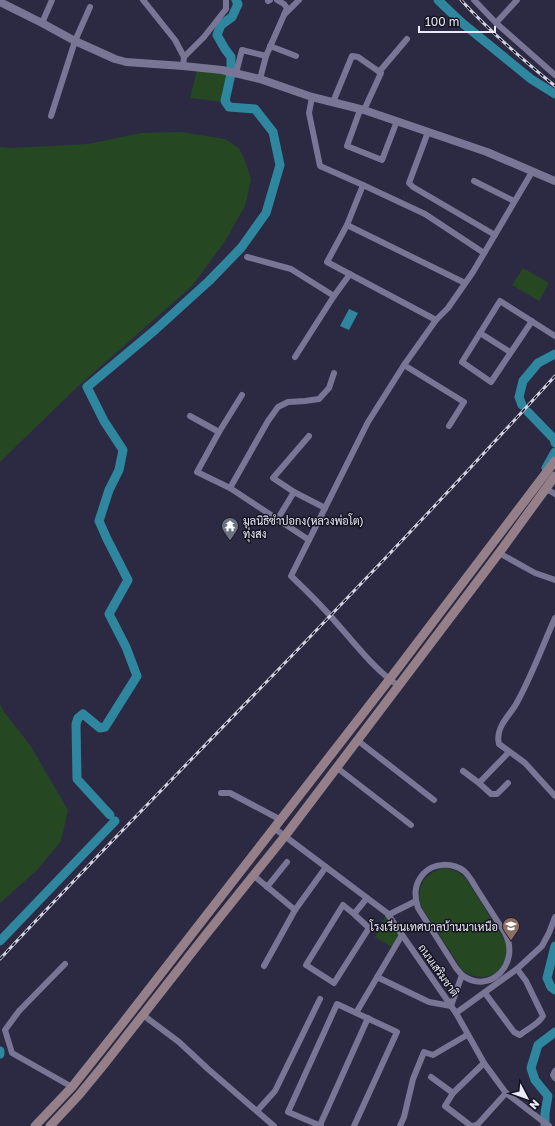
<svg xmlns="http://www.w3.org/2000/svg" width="555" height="1126" font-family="'Golos Text',Sarabun,sans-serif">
<rect width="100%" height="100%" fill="#2c2943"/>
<g fill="#254823">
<path d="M197,70L231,74L224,102L190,98Z"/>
<path d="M181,132L225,139L239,148L246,163L251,179L245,206L225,241L192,286L75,389L0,462V147L11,148L88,144L141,133Z"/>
<path d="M523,268L549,283L539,301L512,285Z"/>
<path d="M0,704L4,712L30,745L68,810L61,841L37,870L0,903Z"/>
<path d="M444,868C454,869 459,872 466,879L506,942C511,971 486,987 462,970L421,906C416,886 424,873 444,868Z"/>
<path d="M387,913L402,935L395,949L375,937Z"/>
</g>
<path fill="#2f879f" d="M349,309L358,313L349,330L340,326Z"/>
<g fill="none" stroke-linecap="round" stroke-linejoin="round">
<g stroke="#2f879f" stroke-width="9">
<path d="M438,0L461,22L531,79L555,94"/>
<path d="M522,405L519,397L523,381L538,363L555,354"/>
<path d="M528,412L554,439L555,443"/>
<path d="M546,468L555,452"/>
<path d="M110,815L77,779L76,724L78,718L83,714L100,728L105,727L137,676L126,647L109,614L128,580L107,539L99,521L109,490L119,470L123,450L104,421L87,387L155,330L209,281L241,248L266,213L280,165L273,132L255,109L229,107L225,101L231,74V57L225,49L217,35L221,25L232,17L238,4L236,0"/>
<path d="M0,941L115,821"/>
<path d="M555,946L547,978L551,987L555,990"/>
<path d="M0,1051V1054"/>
<path d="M545,1126V1113L548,1096L535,1080L531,1068L538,1045L555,1032"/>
</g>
<g stroke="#787694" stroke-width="6">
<path d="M143,0L175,40L184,57L183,66"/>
<path d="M277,0L284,4L287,8L284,15L299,0"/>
<path d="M474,0L496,23L517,0"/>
<path d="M268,1L270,0"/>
<path d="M42,23L52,0"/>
<path d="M496,23L555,75"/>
<path d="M270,46L296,56"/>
<path d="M184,57L204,37L226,9V0"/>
<path d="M379,72L407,39"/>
<path d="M236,73L242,50L266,56"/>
<path d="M260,79L266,56L284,15"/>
<path d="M312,97L309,113L320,166L363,185L425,214L484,253"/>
<path d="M333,102L352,56L358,57L381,73L364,110"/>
<path d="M360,110L347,146L382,160L397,121"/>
<path d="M51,116L75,41L90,7"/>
<path d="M428,132L409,183L413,187L495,235"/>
<path d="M474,181L514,201"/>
<path d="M363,185L347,225L327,262L436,320"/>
<path d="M347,225L465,283"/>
<path d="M247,257L291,269L334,296"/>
<path d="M532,321L491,382L462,362L500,301L555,336"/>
<path d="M480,333L510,352"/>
<path d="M295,357L334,296L350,274"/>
<path d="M404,365L464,402L449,426"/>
<path d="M242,395L219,432L197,472L230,488L309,540"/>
<path d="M190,416L219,432"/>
<path d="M309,436L273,478L294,492L325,508"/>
<path d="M230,488L268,421L278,407L288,402L305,401L319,399L329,388L334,373"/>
<path d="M544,490L550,491L555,494"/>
<path d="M277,520L294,492"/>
<path d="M499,553L535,573L555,580"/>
<path d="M555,618C542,647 531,678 515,706C507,718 495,729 499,744L525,763L555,796"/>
<path d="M399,686C376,671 358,647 340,627C325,609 308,592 291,576L368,422L404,365L436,320L448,308L473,272L532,172"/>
<path d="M357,740L434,800"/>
<path d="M336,767L411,825"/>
<path d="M463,771L479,783L509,752"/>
<path d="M479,783L491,794H497L508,783"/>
<path d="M221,793H230L281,820"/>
<path d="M274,828L387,913L456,1013L484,1063L506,1093L549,1126"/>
<path d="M253,875L295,910L264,966"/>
<path d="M267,887L287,862"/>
<path d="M295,910L326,867"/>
<path d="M354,914L343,905L306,965L334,983L369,928L354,914L367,898"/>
<path d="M388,915L416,901"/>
<path d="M65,964L19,1011L5,1030L12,1053L72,1087"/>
<path d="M377,977L429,1002L451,1006L462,975C490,996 521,963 505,933C496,919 487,905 478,891C474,885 470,876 464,871C452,862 434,863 424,873C414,884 414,895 418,908L456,968L462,975"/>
<path d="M485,993L514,1032L520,1035C527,1029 539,1024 543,1016L526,981L517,969"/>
<path d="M356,1013L402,935"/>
<path d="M456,1013L517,969L542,946L549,933L555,917"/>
<path d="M143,1015L179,1042L208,1069L274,1126"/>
<path d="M555,1071L553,1075L555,1078"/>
<path d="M431,1077L453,1093L484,1063"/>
<path d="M453,1093L445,1106L471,1126"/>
<path d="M257,1111L275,1091L320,999"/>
<path d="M320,1125L368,1018"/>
<path d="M321,1126L288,1112L337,1004L397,1032L354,1126"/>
<path d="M400,1126L404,1117L413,1079L424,1052L433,1055L467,1035"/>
<path d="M473,1126L478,1124L506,1093"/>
</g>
<path stroke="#787694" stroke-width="8" d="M0,2L42,23L75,41L115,59L126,62L183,66L222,70L260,79L312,97L364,110L487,152L555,181"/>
<g stroke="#95808a" stroke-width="9">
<path d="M35,1126L72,1087L122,1024L389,680L555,461"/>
<path d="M50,1126L79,1095L102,1067L204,937L285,836L499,553L555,476"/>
</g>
<defs>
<g id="rail">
<path d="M461,0C490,32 522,59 555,86"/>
<path d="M0,959C109,842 221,730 331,615C407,536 481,457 555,376"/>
</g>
</defs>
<use href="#rail" stroke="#d3d2e4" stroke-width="3"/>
<use href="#rail" stroke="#15141f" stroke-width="1.5" stroke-dasharray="4.5" stroke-linecap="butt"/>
</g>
<defs>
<symbol id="temple-pin" viewBox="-11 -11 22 30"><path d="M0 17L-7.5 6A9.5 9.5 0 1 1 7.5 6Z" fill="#6b7280" stroke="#15141f"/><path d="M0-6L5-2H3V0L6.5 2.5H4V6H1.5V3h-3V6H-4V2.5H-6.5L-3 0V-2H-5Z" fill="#fff"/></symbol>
<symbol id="school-pin" viewBox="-11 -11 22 30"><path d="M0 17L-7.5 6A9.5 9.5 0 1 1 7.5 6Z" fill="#8d6e63" stroke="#15141f"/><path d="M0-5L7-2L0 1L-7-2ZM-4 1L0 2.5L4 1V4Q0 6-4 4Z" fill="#fff"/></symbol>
</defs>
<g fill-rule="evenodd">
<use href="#temple-pin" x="220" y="516" width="20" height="27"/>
<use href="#school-pin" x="501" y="916" width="20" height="27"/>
</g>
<g text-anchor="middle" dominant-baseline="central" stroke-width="3" stroke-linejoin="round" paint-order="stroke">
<g font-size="11" fill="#eae9fa" stroke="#15141f" text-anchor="start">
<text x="243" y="520">มูลนิธิซำปอกง(หลวงพ่อโต)<tspan x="243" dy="13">ทุ่งสง</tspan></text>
<text x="498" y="926" text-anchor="end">โรงเรียนเทศบาลบ้านนาเหนือ</text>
</g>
<g font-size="11" fill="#eae9fa" stroke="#15141f">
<text transform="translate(439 970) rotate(55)">ถนนเสริมชาติ</text>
</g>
</g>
<g transform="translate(527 1098) rotate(131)" stroke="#15141f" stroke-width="3" paint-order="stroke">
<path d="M0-3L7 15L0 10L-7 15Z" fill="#eae9fa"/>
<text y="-6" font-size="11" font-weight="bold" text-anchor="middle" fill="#eae9fa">N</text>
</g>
<path d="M419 26v6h76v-6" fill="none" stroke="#eae9fa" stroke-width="2"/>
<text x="425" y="26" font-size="12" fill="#eae9fa" stroke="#15141f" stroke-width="3" paint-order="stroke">100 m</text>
</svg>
